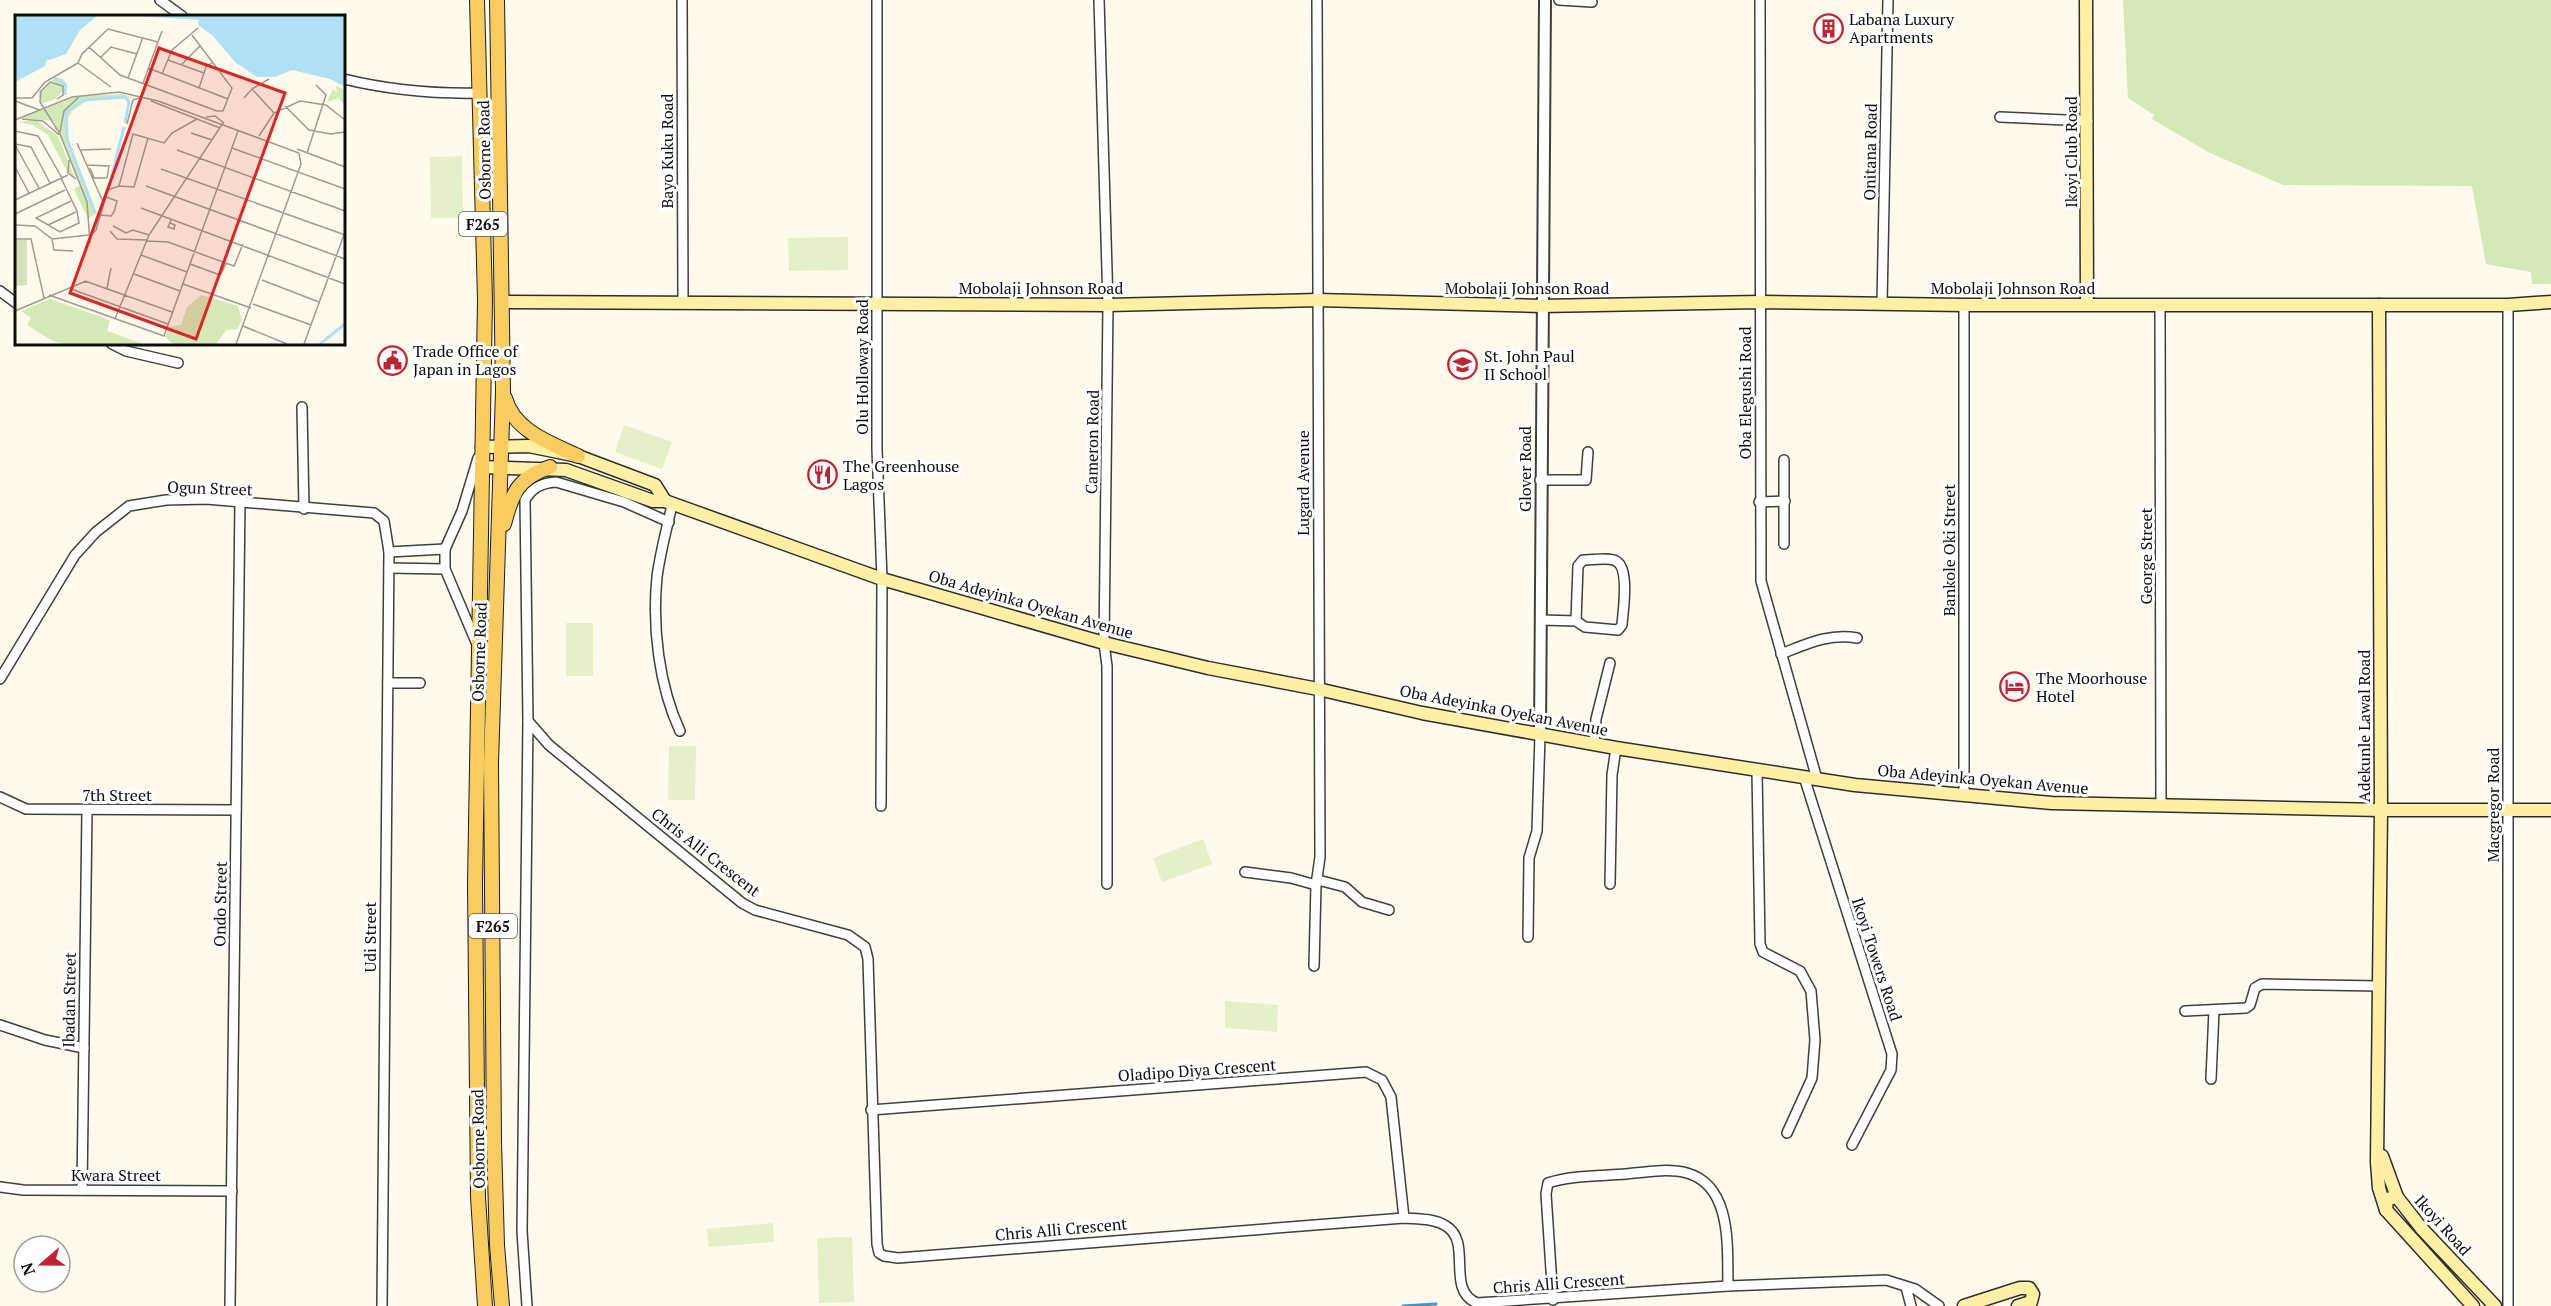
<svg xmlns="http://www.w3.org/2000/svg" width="2551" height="1306" font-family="'PT Serif',serif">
<rect width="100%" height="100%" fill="#fffaeb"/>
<path fill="#d3e9b6" d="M2123,0H2551V284H2532L2531,272L2486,264L2472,186L2283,185L2208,152L2152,119L2154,115L2128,98Z"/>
<g fill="#e4f0c7">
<path d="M462,156L463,218H431L430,157Z"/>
<path d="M848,237V270L789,271L788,238Z"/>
<path d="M624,425L672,442L662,469L615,452Z"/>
<rect x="566" y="623" width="27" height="53"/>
<path d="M669,746H696L695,800H668Z"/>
<path d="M1203,839L1212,864L1162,882L1153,858Z"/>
<path d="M1225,1001L1278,1005L1277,1032L1225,1028Z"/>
<path d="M773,1223L774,1242L709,1247L707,1229Z"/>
<path d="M852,1237L854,1302L819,1303L817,1238Z"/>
</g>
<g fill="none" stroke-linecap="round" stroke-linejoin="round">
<path stroke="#3799cd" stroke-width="3" d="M1403,1306L1436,1304"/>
<defs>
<g id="minor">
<path d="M160,0L182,16"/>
<path d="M682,0L683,302"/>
<path d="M877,0V449L882,579L881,806"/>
<path d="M1099,0L1108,305L1104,643L1107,666V884"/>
<path d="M1559,0L1592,2"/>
<path d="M1760,0L1761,581L1817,779"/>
<path d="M344,79C389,90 434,94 480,93"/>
<path d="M2000,117L2088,121"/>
<path d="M0,291L16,303"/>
<path d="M1882,304L1888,0"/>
<path d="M1964,305V794"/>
<path d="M2160,305L2161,806"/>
<path d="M2508,305V1306"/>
<path d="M112,344L126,351L178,363"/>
<path d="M302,407L304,509"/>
<path d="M1784,460V544"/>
<path d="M1540,480H1586L1588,452"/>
<path d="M1759,502L1785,501"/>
<path d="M672,505C667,528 660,553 657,577C652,627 659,686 680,731"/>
<path d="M389,552L445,549"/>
<path d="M389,568L445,569"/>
<path d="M1541,620L1576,621L1585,627L1618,630L1622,625C1623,611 1630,568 1616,561C1608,557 1593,560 1583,560L1578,566L1576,621"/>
<path d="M476,642L445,569V549L462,511L478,458"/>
<path d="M1781,654C1807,644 1829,633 1857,638"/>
<path d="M0,679L75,555L96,532L129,506L166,500L206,499L374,513L384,521L389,552L382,1306"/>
<path d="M388,683H420"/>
<path d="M528,721L549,745L742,903L755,910L848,935L865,947L868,959L877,1244L879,1253L884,1256L898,1258L1404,1218C1417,1219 1434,1218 1446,1226C1473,1242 1445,1290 1477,1303L1728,1286L1886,1280L1915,1289L1939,1306"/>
<path d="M1594,744L1596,719L1610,663"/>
<path d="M1757,771L1760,944L1763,952L1800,971L1811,991L1815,1040L1812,1078L1787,1133"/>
<path d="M1804,777L1892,1054L1891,1070L1852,1145"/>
<path d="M0,797L26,809L236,810"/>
<path d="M1245,872L1291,878L1316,885"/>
<path d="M1318,880L1345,887L1362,902L1389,910"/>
<path d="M1610,884L1612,775L1616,748"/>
<path d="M1528,937L1529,858L1537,831L1540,735"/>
<path d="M1314,966L1316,885L1320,857L1317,0"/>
<path d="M2185,1011L2246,1008L2250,1005L2255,988L2262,984L2380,986"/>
<path d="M0,1025L45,1040L84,1048"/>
<path d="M2211,1079L2214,1010"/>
<path d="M871,1110L1366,1072L1382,1080L1391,1097L1404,1218"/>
<path d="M0,1187L23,1190L232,1191"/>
<path d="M82,1190L87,810"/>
<path d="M1906,1287L1911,1306"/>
<path d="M1553,1300L1546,1194L1548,1183C1572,1175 1602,1176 1626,1174C1645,1172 1669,1168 1687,1173C1733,1186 1727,1249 1728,1286"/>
<path d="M230,1306L240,502"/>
<path d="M527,1306L522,1231L528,721L525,500C532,488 541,483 556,482L624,502L669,522"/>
</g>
<path id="tertiary" d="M1540,735L1545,0"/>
<g id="secondary">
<path d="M2086,0L2087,304"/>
<path d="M503,302L1108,305L1318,300L1541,306L1760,302L1964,305H2508L2551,302"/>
<path d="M2379,305L2381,810L2377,1162L2379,1188L2386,1210"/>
<path d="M482,447L529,446L578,456L655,485L665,501"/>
<path d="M481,467L566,470L653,501H665L882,579L1104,643L1208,668L1318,689L1422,713L1616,748L1855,785L2052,803L2381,810H2551"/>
<path d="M2382,1156L2397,1197"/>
<path d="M1964,1306L2020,1288H2029L2033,1294L2031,1302L2018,1306"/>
<path d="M2473,1306L2386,1210L2387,1199L2397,1197L2422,1229L2495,1306"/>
</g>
<g id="primary">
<path d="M477,0L485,300L475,883L477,1094L478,1197L485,1306"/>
<path d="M497,0L503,391L491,763L494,1142L497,1245L502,1306"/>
<path d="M505,398C514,431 550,443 578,456"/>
<path d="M504,524C512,493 518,478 550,467"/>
</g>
</defs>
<use href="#minor" stroke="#3f3f3f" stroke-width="12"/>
<use href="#tertiary" stroke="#3f3f3f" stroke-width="14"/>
<use href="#secondary" stroke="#2e2e2e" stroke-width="15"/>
<use href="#primary" stroke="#1d1d1d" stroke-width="16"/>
<use href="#minor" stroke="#fff" stroke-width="9"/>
<use href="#tertiary" stroke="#fff" stroke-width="10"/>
<use href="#secondary" stroke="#fff0a6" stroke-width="12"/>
<use href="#primary" stroke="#f9cc62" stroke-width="14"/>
</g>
<defs>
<symbol id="building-ring" viewBox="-11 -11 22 22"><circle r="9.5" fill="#fff" stroke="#bc2534" stroke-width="1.5"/><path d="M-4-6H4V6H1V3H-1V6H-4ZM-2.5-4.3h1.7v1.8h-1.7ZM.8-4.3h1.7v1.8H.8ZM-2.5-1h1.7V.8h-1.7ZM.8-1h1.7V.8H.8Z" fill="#bc2534"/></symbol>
<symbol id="civic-ring" viewBox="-11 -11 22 22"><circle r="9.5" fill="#fff" stroke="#bc2534" stroke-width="1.5"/><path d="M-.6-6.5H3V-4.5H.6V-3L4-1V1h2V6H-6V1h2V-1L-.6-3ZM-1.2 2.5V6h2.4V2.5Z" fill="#bc2534"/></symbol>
<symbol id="school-ring" viewBox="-11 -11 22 22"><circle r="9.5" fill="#fff" stroke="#bc2534" stroke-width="1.5"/><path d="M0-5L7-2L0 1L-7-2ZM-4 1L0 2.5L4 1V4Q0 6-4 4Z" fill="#bc2534"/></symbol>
<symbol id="restaurant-ring" viewBox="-11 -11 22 22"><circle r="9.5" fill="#fff" stroke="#bc2534" stroke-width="1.5"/><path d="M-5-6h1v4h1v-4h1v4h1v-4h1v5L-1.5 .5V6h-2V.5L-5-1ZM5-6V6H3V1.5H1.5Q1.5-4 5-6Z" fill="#bc2534"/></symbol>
<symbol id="hotel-ring" viewBox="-11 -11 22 22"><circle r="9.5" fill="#fff" stroke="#bc2534" stroke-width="1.5"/><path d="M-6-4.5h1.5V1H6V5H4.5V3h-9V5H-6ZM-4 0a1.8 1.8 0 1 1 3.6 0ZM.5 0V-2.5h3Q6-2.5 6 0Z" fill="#bc2534"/></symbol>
</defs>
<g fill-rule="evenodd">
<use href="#building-ring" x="1812" y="12" width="33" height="33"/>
<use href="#civic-ring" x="376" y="344" width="33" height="33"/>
<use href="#school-ring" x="1446" y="348" width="33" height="33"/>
<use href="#restaurant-ring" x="806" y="458" width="33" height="33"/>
<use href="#hotel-ring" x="1998" y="670" width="33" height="33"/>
</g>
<g text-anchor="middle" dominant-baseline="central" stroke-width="6" stroke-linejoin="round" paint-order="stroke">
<g fill="#fff" stroke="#555" stroke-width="1.5">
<rect x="459" y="212" width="48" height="24" rx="4.5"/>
<rect x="469" y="914" width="48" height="24" rx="4.5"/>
</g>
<g font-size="15" font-weight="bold" fill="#0c0c0c">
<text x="483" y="224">F265</text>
<text x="493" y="926">F265</text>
</g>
<g font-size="16" fill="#0c0c0c" stroke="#fff" text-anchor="start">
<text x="1849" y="19">Labana Luxury<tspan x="1849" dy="18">Apartments</tspan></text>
<text x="413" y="351">Trade Office of<tspan x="413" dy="18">Japan in Lagos</tspan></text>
<text x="1484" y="356">St. John Paul<tspan x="1484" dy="18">II School</tspan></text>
<text x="843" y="466">The Greenhouse<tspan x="843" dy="18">Lagos</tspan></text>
<text x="2036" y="678">The Moorhouse<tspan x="2036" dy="18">Hotel</tspan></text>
</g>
<g font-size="16" fill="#0c0c0c" stroke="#fff">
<text transform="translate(484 150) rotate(-91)">Osborne Road</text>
<text transform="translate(667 151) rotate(-90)">Bayo Kuku Road</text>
<text transform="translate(1870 152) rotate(-89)">Onitana Road</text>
<text transform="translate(2071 152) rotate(-90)">Ikoyi Club Road</text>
<text x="1041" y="288">Mobolaji Johnson Road</text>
<text x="1527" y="288">Mobolaji Johnson Road</text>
<text x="2013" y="288">Mobolaji Johnson Road</text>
<text transform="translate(862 367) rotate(-90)">Olu Holloway Road</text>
<text transform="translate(1745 393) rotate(-90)">Oba Elegushi Road</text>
<text transform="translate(1092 442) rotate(-89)">Cameron Road</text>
<text transform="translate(1525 469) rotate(-90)">Glover Road</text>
<text transform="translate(1303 483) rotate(-90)">Lugard Avenue</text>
<text transform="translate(210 488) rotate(2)">Ogun Street</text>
<text transform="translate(1949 550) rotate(-90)">Bankole Oki Street</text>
<text transform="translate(2146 556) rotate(-90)">George Street</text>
<text transform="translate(1031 604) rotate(16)">Oba Adeyinka Oyekan Avenue</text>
<text transform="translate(479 652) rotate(-88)">Osborne Road</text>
<text transform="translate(1504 710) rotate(11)">Oba Adeyinka Oyekan Avenue</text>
<text transform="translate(2364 726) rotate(-90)">Adekunle Lawal Road</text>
<text transform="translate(1983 779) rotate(5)">Oba Adeyinka Oyekan Avenue</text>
<text x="117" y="795">7th Street</text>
<text transform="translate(2493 805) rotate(-90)">Macgregor Road</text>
<text transform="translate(706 852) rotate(38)">Chris Alli Crescent</text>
<text transform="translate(220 904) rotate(-89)">Ondo Street</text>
<text transform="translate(370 937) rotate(-90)">Udi Street</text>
<text transform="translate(1877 959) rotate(72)">Ikoyi Towers Road</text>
<text transform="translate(69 1000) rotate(-89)">Ibadan Street</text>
<text transform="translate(1197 1070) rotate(-4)">Oladipo Diya Crescent</text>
<text transform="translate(478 1139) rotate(-91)">Osborne Road</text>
<text x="116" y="1175">Kwara Street</text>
<text transform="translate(2443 1225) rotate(48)">Ikoyi Road</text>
<text transform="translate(1061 1229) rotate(-5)">Chris Alli Crescent</text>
<text transform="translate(1559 1283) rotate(-4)">Chris Alli Crescent</text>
</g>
</g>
<g transform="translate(15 15)">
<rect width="330" height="330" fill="#fffaeb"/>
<path d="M41,62L48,64L53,72L40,84L26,89L23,77ZM321,71L330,75V90L323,83L312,87L318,74L322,78ZM107,79L120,83L73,85L57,96L51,107L54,126L82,198L73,204L59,174L66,170L39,106L7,103L63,81ZM20,105L43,121L60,163L54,160L33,120L18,110L3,107ZM186,280L223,291L227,305L222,314L211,315L201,329H158L150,322L154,312L166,310L172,292ZM35,284L89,303L95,306L92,316L128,329H47L36,325L12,310L16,303L6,296Z" fill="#d3e9b6"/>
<path d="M0,225H12V270L0,271Z" fill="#d7e0bd"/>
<path d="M0,1H82L65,15L51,39L31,46L30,51L0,67ZM124,1H330V72L315,64L277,55L260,62H242L221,48L197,20L183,10L184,5Z" fill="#b0e0f6"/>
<path fill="none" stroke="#b0e0f6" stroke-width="3" d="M39,63L50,69V80M94,171L109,112M80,198L52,124L51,97L69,85L110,82L114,87L110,108M305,329L330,309"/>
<path fill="none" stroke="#9e9b92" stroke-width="1.5" d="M177,20L217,73L208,96H202M74,32L105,60L202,96M85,43L96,32L122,39M153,45L189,58M63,48L67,39L93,14L143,27M63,48L96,72M166,50L185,31M133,53L213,84M147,59L157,35L183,13M113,63L128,22M128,68L147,16M184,73L191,52L198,47M237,74L254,64M0,83H17L30,67L63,48M229,83L237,74L259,98M42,84L48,80V71L35,67L26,76L25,87L45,119L72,187L75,228M0,86L25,95M136,86L205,113M270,91L294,115L316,119L330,117M191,102L200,101L209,108M7,104L28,106L44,120M0,105L57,82L104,77L143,86L284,138L286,149L221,329M112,109L118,85L124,83M0,116L23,121L47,163M45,117L49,96L64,82M176,118L197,125M244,121L259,98L285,86L311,90L330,105M62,128L89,189M0,129L16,132L35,168M0,130L24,173M217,133L330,174M282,134L330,152M65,135L96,134M162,135L330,196M292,138L311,80L301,70M54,145L53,158L61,164M71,150L94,151L92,163H79L75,153M0,152L14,178M146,154L330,220M46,163L62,196L64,208L45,217L21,203L56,186M104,171L119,172L133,123M131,171L330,244M0,185L53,160M126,193L330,269M0,199L50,175M86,200L96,201L99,197L102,186L91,182M155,208L160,210L159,214L153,212L156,205M0,210L20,211L37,224M33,210L61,197M98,211L111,218L118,215L134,220M95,216L102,224L132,225M76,220L81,215L93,175L104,171L118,119L149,128L157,118L182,104M0,224H16L29,283M37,224L74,220M37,224L39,235L58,236M132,226L153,227L219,251L228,229M126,240L172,257M175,249L205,260L211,249M119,259L165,276M247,265L304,287M70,266L157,297M168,269L236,293M92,273L96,253M56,274L153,309M34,280L149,321L223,116M238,289L296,310M0,296L71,266M100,304L134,220L208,108M228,311L272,329M289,329L330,217"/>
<path fill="#d62828" fill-opacity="0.15" stroke="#d62828" stroke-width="3" d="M144,33L270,78L181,324L55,278Z"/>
<rect width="330" height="330" fill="none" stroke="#0c0c0c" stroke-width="3"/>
</g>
<g transform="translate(42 1264) rotate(250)"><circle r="28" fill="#ffffff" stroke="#9e9e9e" stroke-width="1.5"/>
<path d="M0-4.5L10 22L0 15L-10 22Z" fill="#bc2534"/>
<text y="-9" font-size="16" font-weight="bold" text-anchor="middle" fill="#0c0c0c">N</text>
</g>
</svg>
